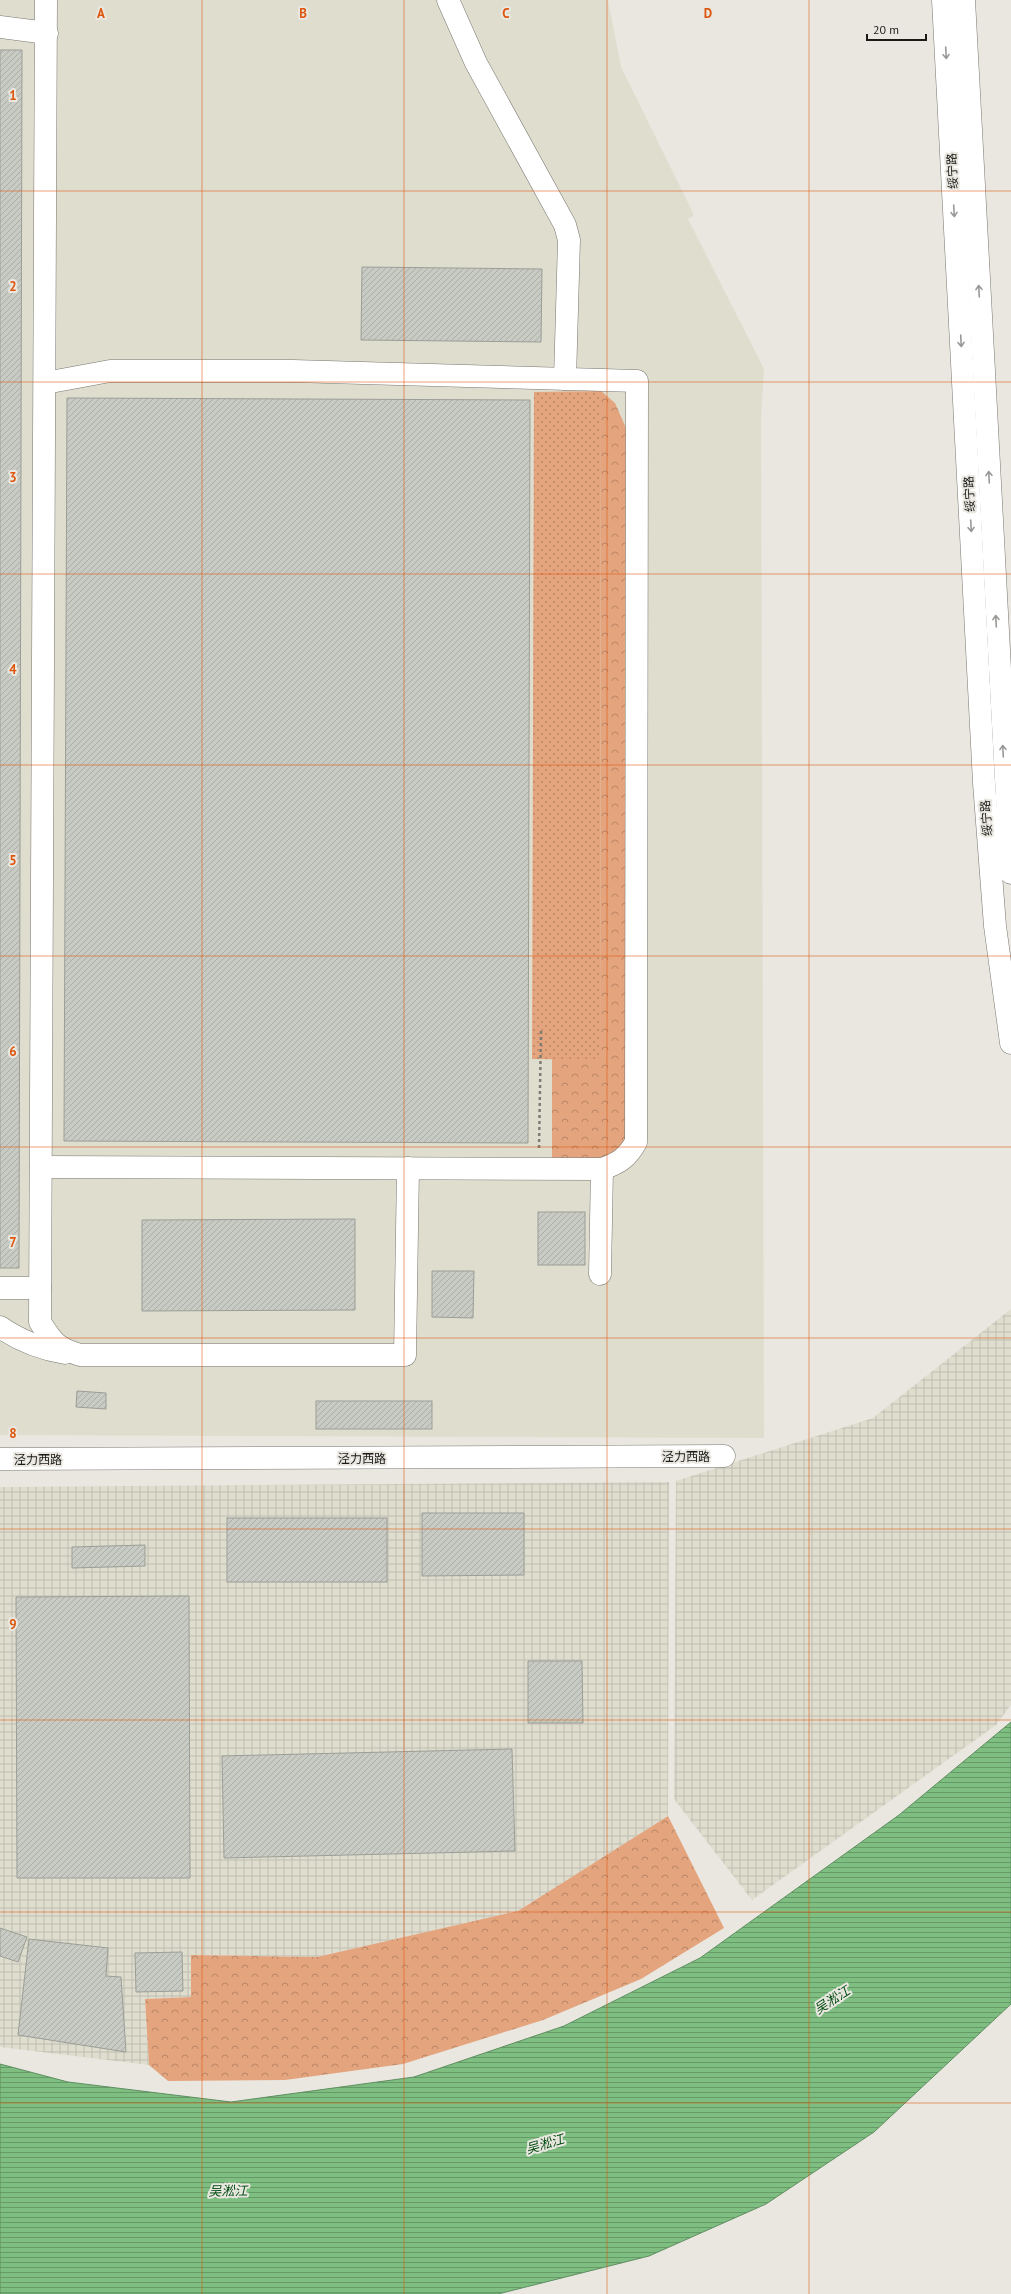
<svg xmlns="http://www.w3.org/2000/svg" width="1011" height="2294" font-family="'PT Sans','Noto Sans SC',sans-serif">
<defs>
<pattern id="industrial-grid" width="8" height="8" patternUnits="userSpaceOnUse"><rect width="8" height="8" fill="#dfddce"/><path d="M0 4h8M4 0v8" fill="none" stroke="#bfbdb0"/></pattern>
<pattern id="grass-dots" width="8" height="8" patternUnits="userSpaceOnUse"><rect width="8" height="8" fill="#e4a47e"/><path d="M2 2h.1M6 6h.1" fill="none" stroke="#b88566" stroke-width="1.8" stroke-linecap="round"/></pattern>
<pattern id="forest-crowns" width="20" height="18" patternUnits="userSpaceOnUse"><rect width="20" height="18" fill="#e4a47e"/><path d="M2 6a3 3 0 1 1 6 0M12 15a3 3 0 1 1 6 0" fill="none" stroke="#b88566"/></pattern>
<pattern id="water-rules" width="6" height="5" patternUnits="userSpaceOnUse"><rect width="6" height="5" fill="#7ebf81"/><path d="M0 2.5h6" fill="none" stroke="#669a69"/></pattern>
<pattern id="building-hatch" width="6" height="6" patternUnits="userSpaceOnUse"><rect width="6" height="6" fill="#c8cbc3"/><path d="M-1 1l2-2M0 6l6-6M5 7l2-2" fill="none" stroke="#abaea7"/></pattern>
</defs>
<rect width="100%" height="100%" fill="#e9e7e0"/>
<path fill="#dfddce" d="M0,0H608L621,67L694,215L688,219L764,369L761,419L764,1438L0,1435Z"/>
<g fill="url(#industrial-grid)">
<path d="M1011,1309V1705L996,1725L752,1900L674,1799L676,1481L873,1418Z"/>
<path d="M669,1482L668,1816L518,1911L317,1957L191,1955V1997L145,1999L149,2065L0,2047V1487Z"/>
</g>
<path fill="url(#grass-dots)" d="M601,391L600,1060L532,1059L534,392Z"/>
<g fill="url(#forest-crowns)">
<path d="M601,391L615,403L626,428L625,1139L617,1151L605,1158L552,1159V1059H600Z"/>
<path d="M668,1816L724,1928L641,1979L543,2020L403,2064L285,2080L168,2081L149,2065L145,1999L191,1997V1955L317,1957L518,1911Z"/>
</g>
<path fill="url(#water-rules)" stroke="#608e61" d="M1011,1722V2004L874,2132L766,2204L649,2256L498,2294H0V2064L68,2082L231,2102L414,2077L564,2026L700,1958L899,1815Z"/>
<g fill="url(#building-hatch)" stroke="#9b9e97">
<path d="M0,50H22L19,1268H0Z"/>
<path d="M362,267L542,269L541,342L361,340Z"/>
<path d="M67,398L530,400L528,1143L64,1141Z"/>
<rect x="538" y="1212" width="47" height="53"/>
<path d="M355,1219V1310L142,1311V1220Z"/>
<path d="M432,1271H474L473,1318L432,1317Z"/>
<path d="M77,1391L106,1393V1409L76,1407Z"/>
<rect x="316" y="1401" width="116" height="28"/>
<path d="M422,1513H524V1575L422,1576Z"/>
<rect x="227" y="1518" width="160" height="64"/>
<path d="M145,1545V1566L72,1568V1547Z"/>
<path d="M189,1596L190,1878H17L16,1597Z"/>
<path d="M528,1661H582L583,1723H528Z"/>
<path d="M512,1749L515,1851L224,1858L222,1756Z"/>
<path d="M0,1928L27,1937L18,1962L0,1956Z"/>
<path d="M29,1939L108,1948L106,1976L121,1977L126,2052L18,2035Z"/>
<path d="M182,1952L183,1991L136,1992L135,1953Z"/>
</g>
<g fill="none" stroke-linecap="round" stroke-linejoin="round">
<defs>
<g id="minor">
<path d="M46,0L40,1322C53,1343 57,1348 80,1355H405L408,1168"/>
<path d="M448,0L476,63L565,225L569,240L565,379"/>
<path d="M0,27L47,33"/>
<path d="M41,1167L602,1169C619,1163 627,1158 636,1142L637,381L293,371H110L45,383"/>
<path d="M600,1274L602,1169"/>
<path d="M0,1288H40"/>
<path d="M0,1327C20,1341 41,1349 65,1353"/>
<path d="M0,1459L724,1456"/>
</g>
<g id="major">
<path d="M943,0L984,783L995,926L1011,1043"/>
<path d="M964,0L1011,873"/>
</g>
</defs>
<use href="#minor" stroke="#787770" stroke-width="23"/>
<use href="#major" stroke="#787770" stroke-width="23"/>
<path stroke="#7d7c77" stroke-width="2.5" stroke-dasharray="3 3" stroke-linecap="butt" d="M539,1148L541,1031"/>
<use href="#minor" stroke="#fff" stroke-width="22"/>
<use href="#major" stroke="#fff" stroke-width="22"/>
</g>
<defs><path id="oneway-shaft" d="M-6 0H5M1.5-3L5.5 0L1.5 3" fill="none" stroke-width="1.6" stroke-linecap="round" stroke-linejoin="round"/></defs>
<g stroke="#989897">
<use href="#oneway-shaft" transform="translate(946 53) rotate(87)"/>
<use href="#oneway-shaft" transform="translate(954 211) rotate(87)"/>
<use href="#oneway-shaft" transform="translate(979 291) rotate(-93)"/>
<use href="#oneway-shaft" transform="translate(961 341) rotate(87)"/>
<use href="#oneway-shaft" transform="translate(989 477) rotate(-93)"/>
<use href="#oneway-shaft" transform="translate(971 526) rotate(87)"/>
<use href="#oneway-shaft" transform="translate(996 621) rotate(-93)"/>
<use href="#oneway-shaft" transform="translate(1003 751) rotate(-93)"/>
</g>
<path fill="none" stroke="#de560d" stroke-width="1" stroke-opacity="0.55" d="M202,0V2294M404,0V2294M607,0V2294M809,0V2294M0,191H1011M0,382H1011M0,574H1011M0,765H1011M0,956H1011M0,1147H1011M0,1338H1011M0,1529H1011M0,1720H1011M0,1912H1011M0,2103H1011"/>
<g text-anchor="middle" dominant-baseline="central" stroke-width="4" stroke-linejoin="round" paint-order="stroke">
<g font-size="12" fill="#1a1a17" stroke="#e9e7e0">
<text transform="translate(952 171) rotate(-93)">绥宁路</text>
<text transform="translate(969 494) rotate(-93)">绥宁路</text>
<text transform="translate(986 818) rotate(-94)">绥宁路</text>
<text x="686" y="1456">泾力西路</text>
<text x="362" y="1458">泾力西路</text>
<text x="38" y="1459">泾力西路</text>
</g>
<g font-size="13" font-style="italic" fill="#004b10" stroke="#e9e7e0">
<text transform="translate(832 2000) rotate(-33)">吴淞江</text>
<text transform="translate(545 2144) rotate(-16)">吴淞江</text>
<text transform="translate(228 2191) rotate(-1)">吴淞江</text>
</g>
</g>
<g font-size="13" text-anchor="middle" font-weight="bold" fill="#de560d" stroke="#e9e7e0" stroke-width="4" stroke-linejoin="round" paint-order="stroke">
<text x="101" y="18">A</text>
<text x="303" y="18">B</text>
<text x="506" y="18">C</text>
<text x="708" y="18">D</text>
<text x="13" y="100">1</text>
<text x="13" y="291">2</text>
<text x="13" y="482">3</text>
<text x="13" y="674">4</text>
<text x="13" y="865">5</text>
<text x="13" y="1056">6</text>
<text x="13" y="1247">7</text>
<text x="13" y="1438">8</text>
<text x="13" y="1629">9</text>
</g>
<path d="M867 34v6h59v-6" fill="none" stroke="#1a1a17" stroke-width="2"/>
<text x="873" y="34" font-size="12" fill="#1a1a17" stroke="#e9e7e0" stroke-width="3" paint-order="stroke">20 m</text>
</svg>
